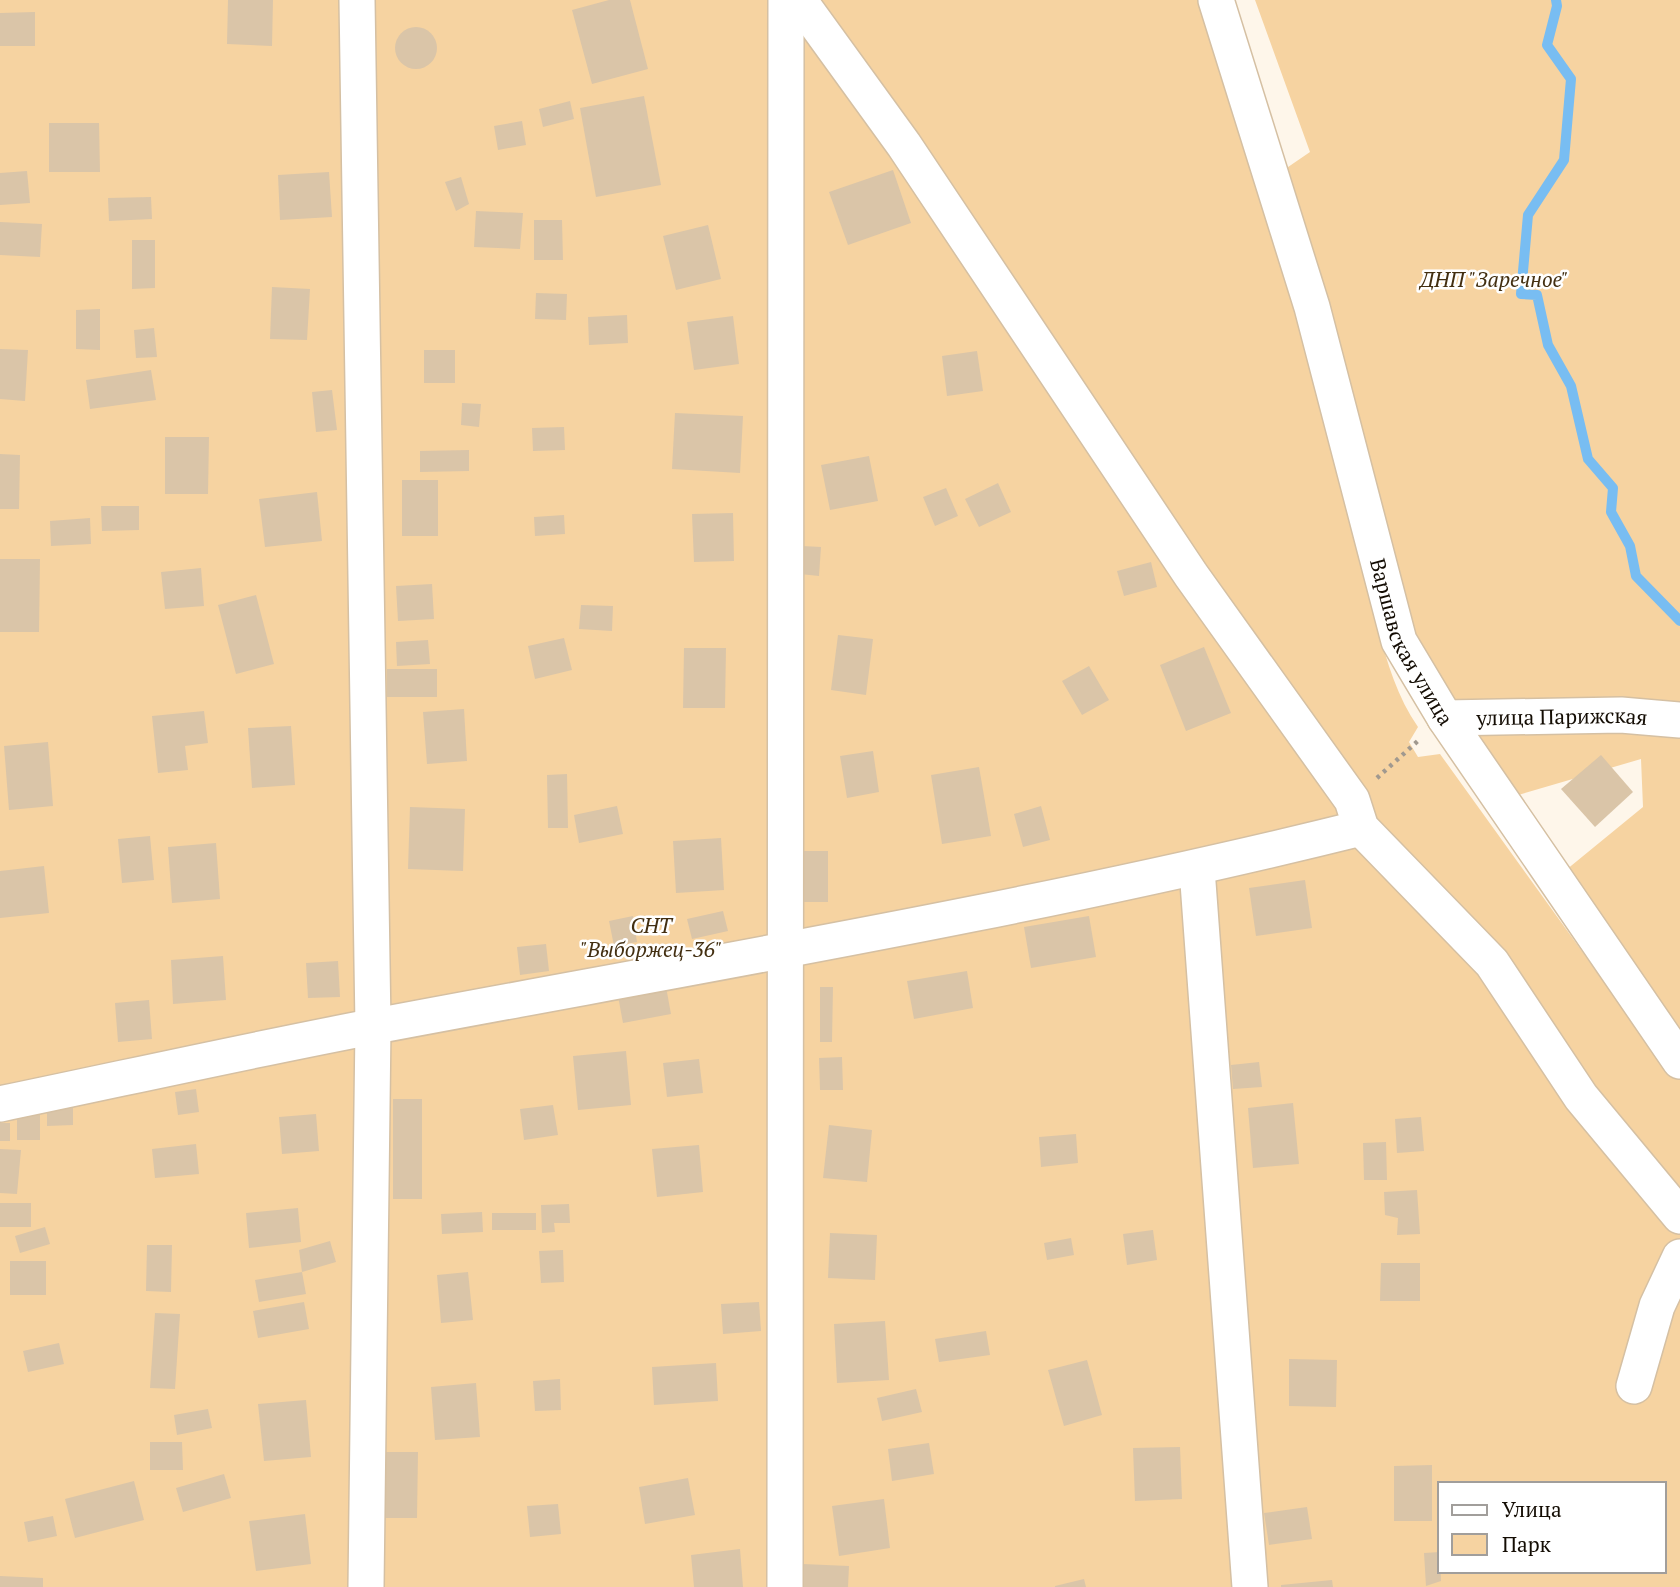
<svg xmlns="http://www.w3.org/2000/svg" width="1680" height="1587" font-family="'PT Serif',serif">
<rect width="100%" height="100%" fill="#fef6ea"/>
<path fill="#f6d3a1" fill-rule="evenodd" d="M0,0H1204C1258,172 1306,346 1354,520C1373,587 1378,669 1418,727L1409,742L1418,757L1440,754L1597,972L1613,965L1555,879L1643,807L1641,759L1501,800L1432,697L1272,178L1310,152L1255,0H1680V1587H0ZM1440,1484H1664V1571H1440Z"/>
<g fill="none" stroke-linecap="round" stroke-linejoin="round">
<path stroke="#78bdf2" stroke-width="10" d="M1556,0L1557,6L1547,45L1571,79L1564,160L1528,215L1521,294L1537,295L1548,345L1571,386L1588,459L1613,488L1611,512L1630,546L1636,576L1680,621"/>
</g>
<g fill="#dac5a8">
<path d="M228,0H273L272,46L227,44Z"/>
<path d="M609,0H630L648,69L592,84L572,10Z"/>
<path d="M35,12V46H0V13Z"/>
<circle cx="416" cy="48" r="21"/>
<path d="M644,96L661,185L596,197L580,108Z"/>
<path d="M570,101L574,119L543,127L539,109Z"/>
<path d="M522,121L526,145L498,150L494,126Z"/>
<path d="M49,123H99L100,172H49Z"/>
<path d="M893,170L911,223L848,245L829,192Z"/>
<path d="M27,171L30,203L0,205V173Z"/>
<path d="M329,172L332,217L280,220L278,175Z"/>
<path d="M461,177L469,204L456,211L445,182Z"/>
<path d="M151,197L152,219L109,221L108,198Z"/>
<path d="M476,211L523,213L520,249L474,247Z"/>
<path d="M534,220H562L563,260H534Z"/>
<path d="M0,222L42,224L40,257L0,255Z"/>
<path d="M708,225L721,279L676,290L663,236Z"/>
<path d="M132,240H155V288L132,289Z"/>
<path d="M272,287L310,289L307,340L270,339Z"/>
<path d="M536,293L567,294L566,320L535,319Z"/>
<path d="M100,309V350L76,349V310Z"/>
<path d="M627,315L628,343L589,345L588,317Z"/>
<path d="M733,316L739,364L694,370L687,322Z"/>
<path d="M154,328L157,357L136,358L134,330Z"/>
<path d="M0,349L28,350L25,401L0,399Z"/>
<rect x="424" y="350" width="31" height="33"/>
<path d="M977,351L983,391L947,396L942,356Z"/>
<path d="M151,370L156,400L90,409L86,380Z"/>
<path d="M332,390L337,430L316,432L312,392Z"/>
<path d="M462,403L481,404L479,427L461,425Z"/>
<path d="M675,413L743,416L740,473L672,469Z"/>
<path d="M564,427L565,450L533,451L532,428Z"/>
<path d="M165,437H209L208,494H165Z"/>
<path d="M469,450V471L420,472V451Z"/>
<path d="M0,454L20,455L19,509H0Z"/>
<path d="M869,456L878,501L830,510L821,465Z"/>
<rect x="402" y="480" width="36" height="56"/>
<path d="M998,483L1011,512L979,527L965,499Z"/>
<path d="M946,488L958,516L935,526L923,497Z"/>
<path d="M317,492L322,541L265,547L259,499Z"/>
<path d="M101,506H139V530L102,531Z"/>
<path d="M733,513L734,561L694,562L692,514Z"/>
<path d="M564,515L565,534L535,536L534,517Z"/>
<path d="M90,518L91,544L51,546L50,521Z"/>
<path d="M802,546L821,547L819,576L800,574Z"/>
<path d="M0,559H40L39,632H0Z"/>
<path d="M1151,562L1157,587L1124,596L1117,571Z"/>
<path d="M201,568L204,606L165,609L161,572Z"/>
<path d="M432,584L434,619L398,621L396,586Z"/>
<path d="M256,595L274,664L236,674L218,605Z"/>
<path d="M581,605L613,606L612,631L579,629Z"/>
<path d="M838,635L873,639L866,695L831,690Z"/>
<path d="M564,638L572,670L535,679L528,646Z"/>
<path d="M428,640L430,664L397,666L396,642Z"/>
<path d="M1204,647L1231,713L1186,731L1160,665Z"/>
<path d="M684,648H726L725,708H683Z"/>
<path d="M1089,666L1109,700L1082,715L1062,681Z"/>
<rect x="387" y="669" width="50" height="28"/>
<path d="M464,709L467,761L427,764L423,712Z"/>
<path d="M204,711L208,743L185,746L188,770L158,773L152,716Z"/>
<path d="M291,726L295,785L252,788L248,728Z"/>
<path d="M48,742L53,806L9,810L4,746Z"/>
<path d="M873,751L879,792L847,798L840,756Z"/>
<path d="M1601,755L1633,792L1595,827L1561,789Z"/>
<path d="M979,767L991,836L942,844L931,775Z"/>
<path d="M567,774L568,828H548L547,775Z"/>
<path d="M617,806L623,834L579,843L574,815Z"/>
<path d="M1041,806L1050,840L1023,847L1014,814Z"/>
<path d="M410,807L465,809L463,871L408,869Z"/>
<path d="M150,836L154,880L122,883L118,839Z"/>
<path d="M721,838L724,890L676,893L673,841Z"/>
<path d="M216,843L220,899L172,903L168,847Z"/>
<rect x="799" y="851" width="29" height="51"/>
<path d="M44,866L49,913L0,918V871Z"/>
<path d="M1305,880L1312,928L1256,936L1249,888Z"/>
<path d="M723,911L728,931L692,939L687,919Z"/>
<path d="M633,916L637,942L614,946L609,921Z"/>
<path d="M1089,916L1096,957L1031,968L1024,927Z"/>
<path d="M546,944L549,971L520,975L517,947Z"/>
<path d="M223,956L226,1000L173,1004L171,960Z"/>
<path d="M338,961L340,997L308,998L306,963Z"/>
<path d="M967,971L973,1008L914,1019L907,981Z"/>
<path d="M666,987L671,1014L623,1023L618,996Z"/>
<path d="M820,987H833L832,1042H820Z"/>
<path d="M149,1000L152,1039L118,1042L115,1003Z"/>
<path d="M626,1051L631,1105L578,1110L573,1056Z"/>
<path d="M842,1057L843,1090H820L819,1058Z"/>
<path d="M699,1059L703,1093L667,1097L663,1063Z"/>
<path d="M1259,1062L1262,1087L1233,1089L1231,1065Z"/>
<path d="M196,1089L199,1112L178,1115L175,1092Z"/>
<rect x="393" y="1099" width="29" height="100"/>
<path d="M1293,1103L1299,1164L1253,1168L1248,1108Z"/>
<path d="M553,1105L558,1135L524,1140L520,1109Z"/>
<path d="M73,1108V1125L47,1126V1109Z"/>
<path d="M316,1114L319,1151L282,1154L279,1117Z"/>
<path d="M40,1115V1140H17V1116Z"/>
<path d="M1421,1117L1424,1151L1397,1153L1395,1119Z"/>
<rect x="0" y="1123" width="10" height="18"/>
<path d="M829,1125L872,1130L867,1182L823,1178Z"/>
<path d="M1076,1134L1078,1163L1041,1167L1039,1137Z"/>
<path d="M1386,1142L1387,1180H1364L1363,1143Z"/>
<path d="M196,1144L199,1174L155,1178L152,1149Z"/>
<path d="M699,1145L703,1192L657,1197L652,1149Z"/>
<path d="M0,1149L21,1150L17,1194L0,1193Z"/>
<path d="M1417,1190L1420,1234L1397,1235L1398,1218L1385,1215L1384,1192Z"/>
<rect x="0" y="1203" width="31" height="24"/>
<path d="M569,1204L570,1223H554L555,1232L542,1233L541,1205Z"/>
<path d="M298,1208L301,1242L249,1248L246,1213Z"/>
<path d="M482,1212L483,1232L442,1234L441,1214Z"/>
<rect x="492" y="1213" width="44" height="17"/>
<path d="M45,1227L50,1244L20,1253L15,1236Z"/>
<path d="M1153,1230L1157,1260L1127,1265L1123,1234Z"/>
<path d="M830,1233L877,1235L875,1280L828,1278Z"/>
<path d="M1071,1238L1074,1255L1047,1260L1044,1243Z"/>
<path d="M330,1241L336,1262L302,1272L299,1250Z"/>
<path d="M147,1245H172L171,1292L146,1291Z"/>
<path d="M563,1250L564,1282L541,1283L539,1251Z"/>
<rect x="10" y="1261" width="36" height="34"/>
<path d="M1381,1263H1420V1301H1380Z"/>
<path d="M302,1272L306,1294L259,1302L255,1280Z"/>
<path d="M468,1272L473,1320L441,1323L437,1275Z"/>
<path d="M304,1302L309,1329L258,1338L253,1311Z"/>
<path d="M759,1302L761,1331L723,1334L721,1304Z"/>
<path d="M155,1313L180,1314L175,1389L150,1388Z"/>
<path d="M885,1321L889,1380L837,1383L834,1324Z"/>
<path d="M986,1331L990,1355L939,1362L935,1339Z"/>
<path d="M59,1343L64,1364L28,1372L23,1351Z"/>
<path d="M1289,1359L1337,1360L1336,1407L1289,1406Z"/>
<path d="M1087,1360L1102,1415L1064,1426L1048,1370Z"/>
<path d="M716,1363L718,1401L654,1405L652,1367Z"/>
<path d="M560,1379L561,1410L535,1411L533,1381Z"/>
<path d="M476,1383L480,1437L435,1440L431,1387Z"/>
<path d="M916,1389L922,1412L882,1421L877,1398Z"/>
<path d="M306,1400L311,1457L264,1461L258,1404Z"/>
<path d="M208,1409L212,1428L177,1435L174,1415Z"/>
<path d="M150,1442H182L183,1470H150Z"/>
<path d="M929,1443L934,1474L892,1481L888,1449Z"/>
<path d="M1180,1447L1182,1499L1135,1501L1133,1448Z"/>
<path d="M385,1452H418L417,1518H385Z"/>
<path d="M1432,1465V1521H1394V1466Z"/>
<path d="M224,1474L231,1498L183,1512L176,1488Z"/>
<path d="M688,1478L695,1515L645,1524L639,1487Z"/>
<path d="M134,1481L144,1520L75,1538L65,1499Z"/>
<path d="M884,1499L890,1548L839,1556L832,1506Z"/>
<path d="M558,1504L561,1534L530,1537L527,1506Z"/>
<path d="M1307,1507L1312,1539L1269,1545L1264,1513Z"/>
<path d="M305,1514L311,1564L256,1571L249,1521Z"/>
<path d="M53,1516L57,1536L28,1542L24,1522Z"/>
<path d="M740,1549L743,1587H694L691,1555Z"/>
<path d="M1440,1552L1441,1581L1426,1586L1424,1553Z"/>
<path d="M803,1564L849,1566L848,1587H802Z"/>
<path d="M0,1576L43,1578V1587H0Z"/>
<path d="M1084,1579L1086,1587H1055V1586Z"/>
<path d="M1332,1580L1333,1587H1281V1585Z"/>
</g>
<g fill="none" stroke-linecap="round" stroke-linejoin="round">
<defs>
<g id="minor">
<path d="M357,0L373,1026L366,1587"/>
<path d="M799,0L904,145L1191,575L1352,800L1361,828L1492,963L1581,1097L1680,1216"/>
<path id="s1" d="M1216,0L1312,307L1399,641L1445,718L1680,1061"/>
<path id="s2" d="M1445,718L1621,715L1680,720"/>
<path d="M1197,869L1250,1587"/>
<path d="M0,1104C125,1078 250,1050 376,1026C705,964 1035,909 1361,828"/>
<path d="M1634,1386L1657,1306L1680,1257"/>
<path d="M785,1587L786,0"/>
</g>
</defs>
<use href="#minor" stroke="#d5c0a3" stroke-width="38"/>
<path stroke="#a1998f" stroke-width="4.5" stroke-dasharray="3.5 5" stroke-linecap="butt" d="M1377,778L1420,739"/>
<use href="#minor" stroke="#fff" stroke-width="35"/>
</g>
<g text-anchor="middle" dominant-baseline="central" stroke-width="5" stroke-linejoin="round" paint-order="stroke">
<g font-size="21" font-style="italic" fill="#432f11" stroke="#fff">
<text x="1494" y="279">ДНП "Заречное"</text>
<text x="651" y="925">СНТ<tspan x="651" dy="24">"Выборжец-36"</tspan></text>
</g>
<g font-size="21" fill="#140d04" stroke="#fff">
<text stroke="none"><textPath href="#s1" startOffset="672">Варшавская улица</textPath></text>
<text stroke="none"><textPath href="#s2" startOffset="117">улица Парижская</textPath></text>
</g>
</g>
<rect x="1438" y="1482" width="228" height="91" fill="#ffffff" stroke="#a19e9b" stroke-width="2"/>
<rect x="1452" y="1505" width="35" height="10" fill="#ffffff" stroke="#a19e9b" stroke-width="2"/>
<text x="1502" y="1517" font-size="21" fill="#140d04">Улица</text>
<rect x="1452" y="1534" width="35" height="21" fill="#f6d3a1" stroke="#a19e9b" stroke-width="2"/>
<text x="1502" y="1552" font-size="21" fill="#140d04">Парк</text>
</svg>
